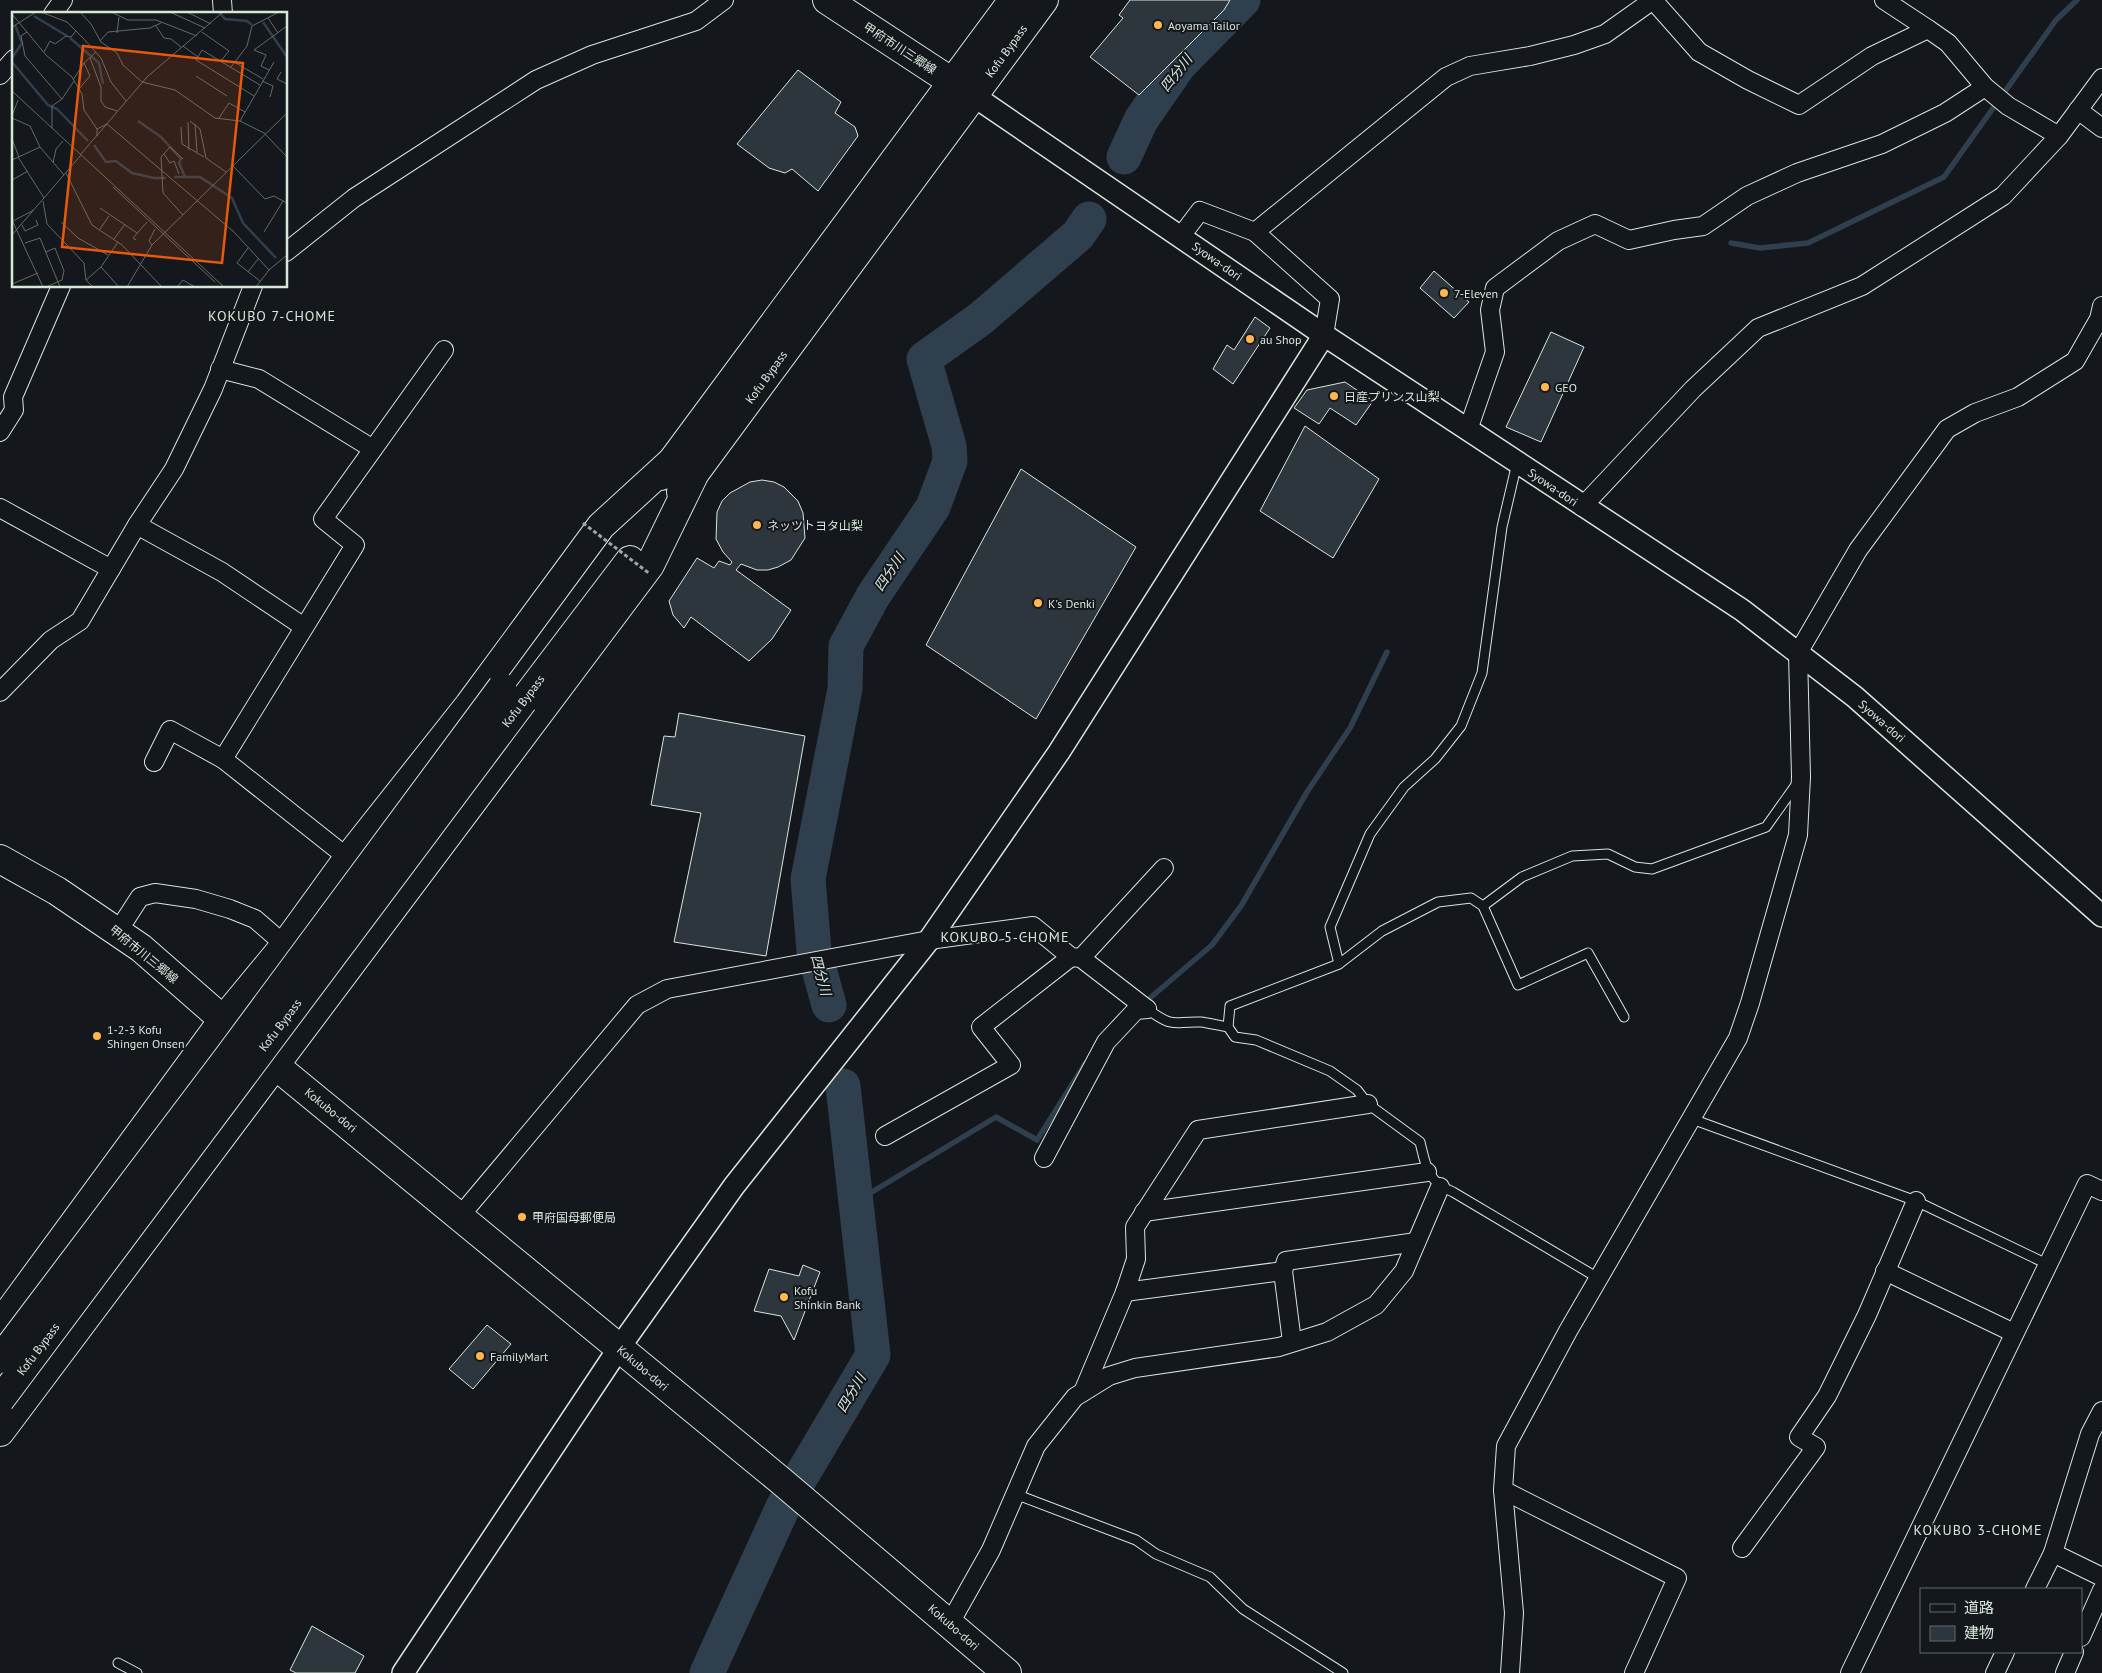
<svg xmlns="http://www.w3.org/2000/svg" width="2102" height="1673" font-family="'PT Sans','Noto Sans JP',sans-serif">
<rect width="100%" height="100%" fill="#14181c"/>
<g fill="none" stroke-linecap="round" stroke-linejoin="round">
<g stroke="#2f3f4d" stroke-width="5.5">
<path d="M1731,243L1760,248L1808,243L1944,177L2056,20L2077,0"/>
<path d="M1143,1004L1212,945L1241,906L1307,792L1350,728L1387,652"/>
<path d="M857,1201L996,1117L1037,1140L1085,1064"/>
</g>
<g stroke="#2f3f4d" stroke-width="35">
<path d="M1124,157L1141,120L1179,65L1243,0"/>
<path d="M829,1005L814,951L808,879L845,689L846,646L873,596L933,507L950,461L949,446L924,359L980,319L1078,235L1089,219"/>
<path d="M707,1673L783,1507L873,1355L843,1086"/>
</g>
</g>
<g fill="#2c363c" stroke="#d8e6dc">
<path d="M1130,0H1230L1224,10L1139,95L1090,57L1123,18L1119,15Z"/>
<path d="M798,70L841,102L835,113L855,127L858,136L818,191L792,169L785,173L769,168L737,144Z"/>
<path d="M1434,271L1469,302L1454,318L1420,288Z"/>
<path d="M1255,317L1270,328L1233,384L1213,369L1227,345L1234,350Z"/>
<path d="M1551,332L1584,347L1541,442L1506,427Z"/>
<path d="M1345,382L1373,401L1356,425L1330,408L1319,424L1294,408L1307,390Z"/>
<path d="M1305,426L1379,479L1333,558L1260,511Z"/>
<path d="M1021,469L1136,547L1036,719L926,645Z"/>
<path d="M762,480L774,482L784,487L798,501L803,513L805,538L791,560L778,567L768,570H757L741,564L736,570L791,610L772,639L749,661L691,617L684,628L673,615L669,601L697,558L714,568L719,561L730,565L732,562L723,552L716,539L717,512L722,501L730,493L750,482Z"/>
<path d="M679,713L805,736L766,956L674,942L701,813L651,805L664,736L675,737Z"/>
<path d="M803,1265L820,1272L794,1340L781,1316L754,1311L769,1269L799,1276Z"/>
<path d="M487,1325L511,1344L473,1389L449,1369Z"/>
<path d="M312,1626L364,1656L355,1673H296L290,1670Z"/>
</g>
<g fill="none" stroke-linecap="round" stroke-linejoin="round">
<defs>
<g id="service">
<path d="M1483,906L1522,877L1572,856L1608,854L1635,867L1652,869L1766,827L1798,782"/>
<path d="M1339,964L1330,927L1370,834L1404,787L1435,759L1461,726L1482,673L1502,527L1517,463"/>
<path d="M1147,1009C1175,1029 1171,1021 1201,1022C1210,1023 1220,1026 1228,1027L1235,1037L1256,1040L1330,1071L1357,1090L1368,1104L1420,1142C1426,1167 1427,1181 1453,1192L1598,1278"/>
<path d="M1228,1027L1230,1006L1339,964L1382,931L1438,902L1471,898L1483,906L1518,985L1588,953L1624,1017"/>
<path d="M1692,1119L1916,1201L2047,1264"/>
<path d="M1015,1494L1136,1540L1156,1554L1210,1577L1243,1609L1343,1673"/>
<path d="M118,1663L137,1673"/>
</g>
<g id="minor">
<path d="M222,0L223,14"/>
<path d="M1653,0L1699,52L1748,80L1799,105L1872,56L1928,29L1948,43L1985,87L2008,106L2059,136"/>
<path d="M1884,0L1928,29"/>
<path d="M53,14L63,0"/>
<path d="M0,75L14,59"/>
<path d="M2078,110L2102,128"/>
<path d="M1255,232L1446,77L1470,66L1530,56L1574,45L1605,34L1653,0"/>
<path d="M1181,236L1200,211L1255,232L1330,299L1324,335"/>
<path d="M286,252L354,198L536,80L592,55L696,21L724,0"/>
<path d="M220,369L259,379L373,449"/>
<path d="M1468,430L1495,352L1490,310L1495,288L1558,241L1595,224L1629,240L1674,230L1703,226L1747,196L1797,173L1882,144L1945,113L1985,87"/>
<path d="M0,432L14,410L13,397L61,286"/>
<path d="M1582,507L1693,389L1758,328L1862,286L2003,196L2059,136L2102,78"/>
<path d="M0,508L111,569"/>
<path d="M137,525L222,572L304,627"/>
<path d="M0,692L51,640L80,621L137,525L174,469L213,389L253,286"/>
<path d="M223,759L355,545L323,519L444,350"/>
<path d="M154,762L170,730L223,759L348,858"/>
<path d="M118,931L140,897L155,893L196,899L230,909L255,919L285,945"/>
<path d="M1081,958L1164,868"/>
<path d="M885,1136L1011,1065L981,1027L1071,957"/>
<path d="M1044,1158L1106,1042L1136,1010L1147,1009"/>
<path d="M1144,1212L1427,1172"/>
<path d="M460,1216L637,1005L667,989L929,940L1033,926L1071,957L1081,958L1147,1009"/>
<path d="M1283,1271L1292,1342"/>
<path d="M1885,1271L2014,1333"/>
<path d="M1125,1292L1283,1271L1286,1261L1416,1242"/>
<path d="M1083,1392L1125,1292L1136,1259L1135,1227L1198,1130L1368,1104"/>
<path d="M1503,1490L1677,1578L1634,1673"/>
<path d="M1742,1548L1816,1447L1799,1437L1827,1396L1867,1315L1916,1201"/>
<path d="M2053,1553L2102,1577"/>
<path d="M2035,1589L2053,1553L2090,1434L2102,1411"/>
<path d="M950,1623L991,1550L1036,1446L1075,1397L1109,1376L1135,1368L1279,1347L1327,1332L1376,1305L1404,1271L1440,1187"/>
<path d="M2081,1637L2102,1590"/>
<path d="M1510,1673L1514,1613L1503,1490L1506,1446L1568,1331L1738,1038L1750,1003L1798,835L1801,777L1798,653L1858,550L1947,429L1975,413L2018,397L2075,361L2099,319L2102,306"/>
<path d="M1850,1673L2087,1184L2102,1191"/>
<path d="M1995,1673L2005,1652"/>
<path d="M2065,1673L2074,1652"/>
</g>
<g id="tertiary">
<path d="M974,96L1324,335L1742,610L1855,697L2102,916"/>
<path d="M403,1673L619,1348L734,1186L929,940L1059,752L1324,335"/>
</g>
<g id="primary">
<path d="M827,0L972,95"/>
<path d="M0,859L57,891L141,948L276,1066L780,1480L1007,1673"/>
</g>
<g id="trunk">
<path d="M661,476L1013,0"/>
<path d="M681,492L1044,0"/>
<path d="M523,701L630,560"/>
<path d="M0,1324L223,1020L285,945L348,858L469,705L601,526L672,461"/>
<path d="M0,1432L650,565L693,477"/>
</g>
</defs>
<use href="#service" stroke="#d8e6dc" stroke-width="11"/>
<use href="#minor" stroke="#d8e6dc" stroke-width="20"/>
<use href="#tertiary" stroke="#d8e6dc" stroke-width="24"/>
<use href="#primary" stroke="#d8e6dc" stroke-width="30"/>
<use href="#trunk" stroke="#d8e6dc" stroke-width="30"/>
<use href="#service" stroke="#14181c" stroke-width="9"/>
<use href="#minor" stroke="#14181c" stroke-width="18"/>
<use href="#tertiary" stroke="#14181c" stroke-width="21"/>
<use href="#primary" stroke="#14181c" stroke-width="28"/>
<use href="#trunk" stroke="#14181c" stroke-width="28"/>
<defs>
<g id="trunk-bridge">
<path d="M0,1359L228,1057L502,687"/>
<path d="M0,1400L523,701"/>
</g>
</defs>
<use href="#trunk-bridge" stroke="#d8e6dc" stroke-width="30" stroke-linecap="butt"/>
<path stroke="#9da8a2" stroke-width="3" stroke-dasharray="4 2.5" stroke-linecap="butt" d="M583,523L650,574"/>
<use href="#trunk-bridge" stroke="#14181c" stroke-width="28"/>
</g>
<g fill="#ffb74d" stroke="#14181c" stroke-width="2">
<circle cx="1158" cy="25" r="5"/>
<circle cx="1444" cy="293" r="5"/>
<circle cx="1250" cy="339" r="5"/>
<circle cx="1545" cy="387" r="5"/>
<circle cx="1334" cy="396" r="5"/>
<circle cx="757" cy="525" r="5"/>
<circle cx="1038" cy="603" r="5"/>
<circle cx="97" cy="1036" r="5"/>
<circle cx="522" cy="1217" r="5"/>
<circle cx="784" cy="1297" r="5"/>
<circle cx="480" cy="1356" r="5"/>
</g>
<g text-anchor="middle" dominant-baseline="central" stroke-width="4" stroke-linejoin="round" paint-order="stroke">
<g font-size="12" fill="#d8e6dc" stroke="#14181c" text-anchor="start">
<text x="1168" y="25">Aoyama Tailor</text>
<text x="1454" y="293">7-Eleven</text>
<text x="1260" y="339">au Shop</text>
<text x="1555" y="387">GEO</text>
<text x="1344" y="396">日産プリンス山梨</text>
<text x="767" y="525">ネッツトヨタ山梨</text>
<text x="1048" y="603">K's Denki</text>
<text x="107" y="1029">1-2-3 Kofu<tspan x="107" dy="14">Shingen Onsen</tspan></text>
<text x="532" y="1217">甲府国母郵便局</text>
<text x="794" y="1290">Kofu<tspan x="794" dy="14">Shinkin Bank</tspan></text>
<text x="490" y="1356">FamilyMart</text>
</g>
<g font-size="12" fill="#d8e6dc" stroke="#14181c">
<text transform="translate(900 48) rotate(33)">甲府市川三郷線</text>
<text transform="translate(1006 51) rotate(-54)">Kofu Bypass</text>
<text transform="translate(1217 261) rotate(35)">Syowa-dori</text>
<text transform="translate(766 377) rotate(-54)">Kofu Bypass</text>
<text transform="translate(1553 487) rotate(34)">Syowa-dori</text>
<text transform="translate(523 701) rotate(-53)">Kofu Bypass</text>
<text transform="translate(1882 721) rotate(41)">Syowa-dori</text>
<text transform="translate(144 954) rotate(39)">甲府市川三郷線</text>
<text transform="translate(280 1025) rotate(-53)">Kofu Bypass</text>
<text transform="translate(331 1110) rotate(39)">Kokubo-dori</text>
<text transform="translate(38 1349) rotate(-53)">Kofu Bypass</text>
<text transform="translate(643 1368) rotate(40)">Kokubo-dori</text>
<text transform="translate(954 1627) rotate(41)">Kokubo-dori</text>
</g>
<g font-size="14" font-style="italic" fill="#d8e6dc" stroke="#14181c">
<text transform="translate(1176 73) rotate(-52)">四分川</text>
<text transform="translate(889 572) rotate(-56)">四分川</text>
<text transform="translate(821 975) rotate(75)">四分川</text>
<text transform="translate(851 1393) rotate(-59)">四分川</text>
</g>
<g font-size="14" letter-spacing="1" fill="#d8e6dc" stroke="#14181c">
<text x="272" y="316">KOKUBO 7-CHOME</text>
<text x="1005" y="937">KOKUBO 5-CHOME</text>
<text x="1978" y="1530">KOKUBO 3-CHOME</text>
</g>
</g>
<g transform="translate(12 12)">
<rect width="275" height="275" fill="#14181c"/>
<path fill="none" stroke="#2f3f4d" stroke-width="2.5" d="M207,0L213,7L235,9L240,13M22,4L55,24M251,10L275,45M58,26L87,51L91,72M0,46L10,31L3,13M0,50L36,93L45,97L76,129M126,109L149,125L169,147L167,151L173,165M82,133L94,150L104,149L120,161L142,166H154M162,165H188L220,186L231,211L264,246"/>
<path fill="none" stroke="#626a69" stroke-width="1" d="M29,0L55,10L70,25L89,46L99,70L114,89M68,0L79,12L89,30L105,41L111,53L130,70L163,78L203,106L228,109L254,122M99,0L116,8H144L185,24M158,0L193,16M175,0L199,12M0,2L34,43L60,65L70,82L72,98L85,117M256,6L266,21M144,14L152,26L159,27L169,35M0,15L24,0M15,20L9,24L13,44L50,87L62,69M190,20L217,39L208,50M105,21L107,5M88,29L96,20L138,16L149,11M171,34L186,45M242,38L275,14M242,38L254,43L249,54L257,58M32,40L38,29L43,32L54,24L59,25L64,19M78,46L89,75V89L93,95L105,99M222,50L251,67M219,55L235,34L240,14L267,0M269,60L265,67L275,72M184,64L215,84M61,68L72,51M250,69L261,74L258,85M67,77L78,64L72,51L84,40M0,79L212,275M242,84L184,48L190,38L248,73M0,104L6,88M0,106L18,114L28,135L52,163M207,106L217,91L233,100M178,109L188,117L194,146L214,160M228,109L262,50M176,110L177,138M183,112L185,140M169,115L170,132L192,145M40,116V94L50,87M254,123L275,145M85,124V117L95,112L222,220L257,258M0,127L7,145M69,142L135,65L211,0M152,142L158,151L162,149L167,162M6,145L32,186M0,148L28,135M41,151L44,137L51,129M221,154L253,187L262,184L275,191M54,161L80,213L110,233L150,275M0,168L16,159M101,175L203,270M31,189L35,212L72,251L74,268L81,275M88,196L125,221M171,203L151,181L149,145L158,135L171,147M0,208L31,275M1,209L22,198M49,210L66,226L96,243M10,213L13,219L26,213L24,208M88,217L97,204M252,220L271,189M0,223L69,143M102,227L113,212M124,228L121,226L135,210M106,230L89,255L107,275M13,231L28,226L48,275M140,233L137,229L143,217M236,236L225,251L248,269M34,240L43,236L52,259L50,268L34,275M236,260L246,247M74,268L89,255M0,272L26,261M115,275L140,233L275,101M165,275L171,268L183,275M244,275L257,258L275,243"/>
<path fill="#e8590c" fill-opacity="0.15" stroke="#e8590c" stroke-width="2.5" d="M71,34L231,51L210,251L50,235Z"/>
<rect width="275" height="275" fill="none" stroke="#d8e6dc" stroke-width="2.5"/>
</g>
<rect x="1920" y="1588" width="162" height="65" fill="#14181c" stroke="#626a69"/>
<rect x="1930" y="1604" width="25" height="8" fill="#14181c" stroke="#626a69"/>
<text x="1964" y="1613" font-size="15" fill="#d8e6dc">道路</text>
<rect x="1930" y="1626" width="25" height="15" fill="#2c363c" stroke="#626a69"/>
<text x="1964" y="1638" font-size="15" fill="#d8e6dc">建物</text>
</svg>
